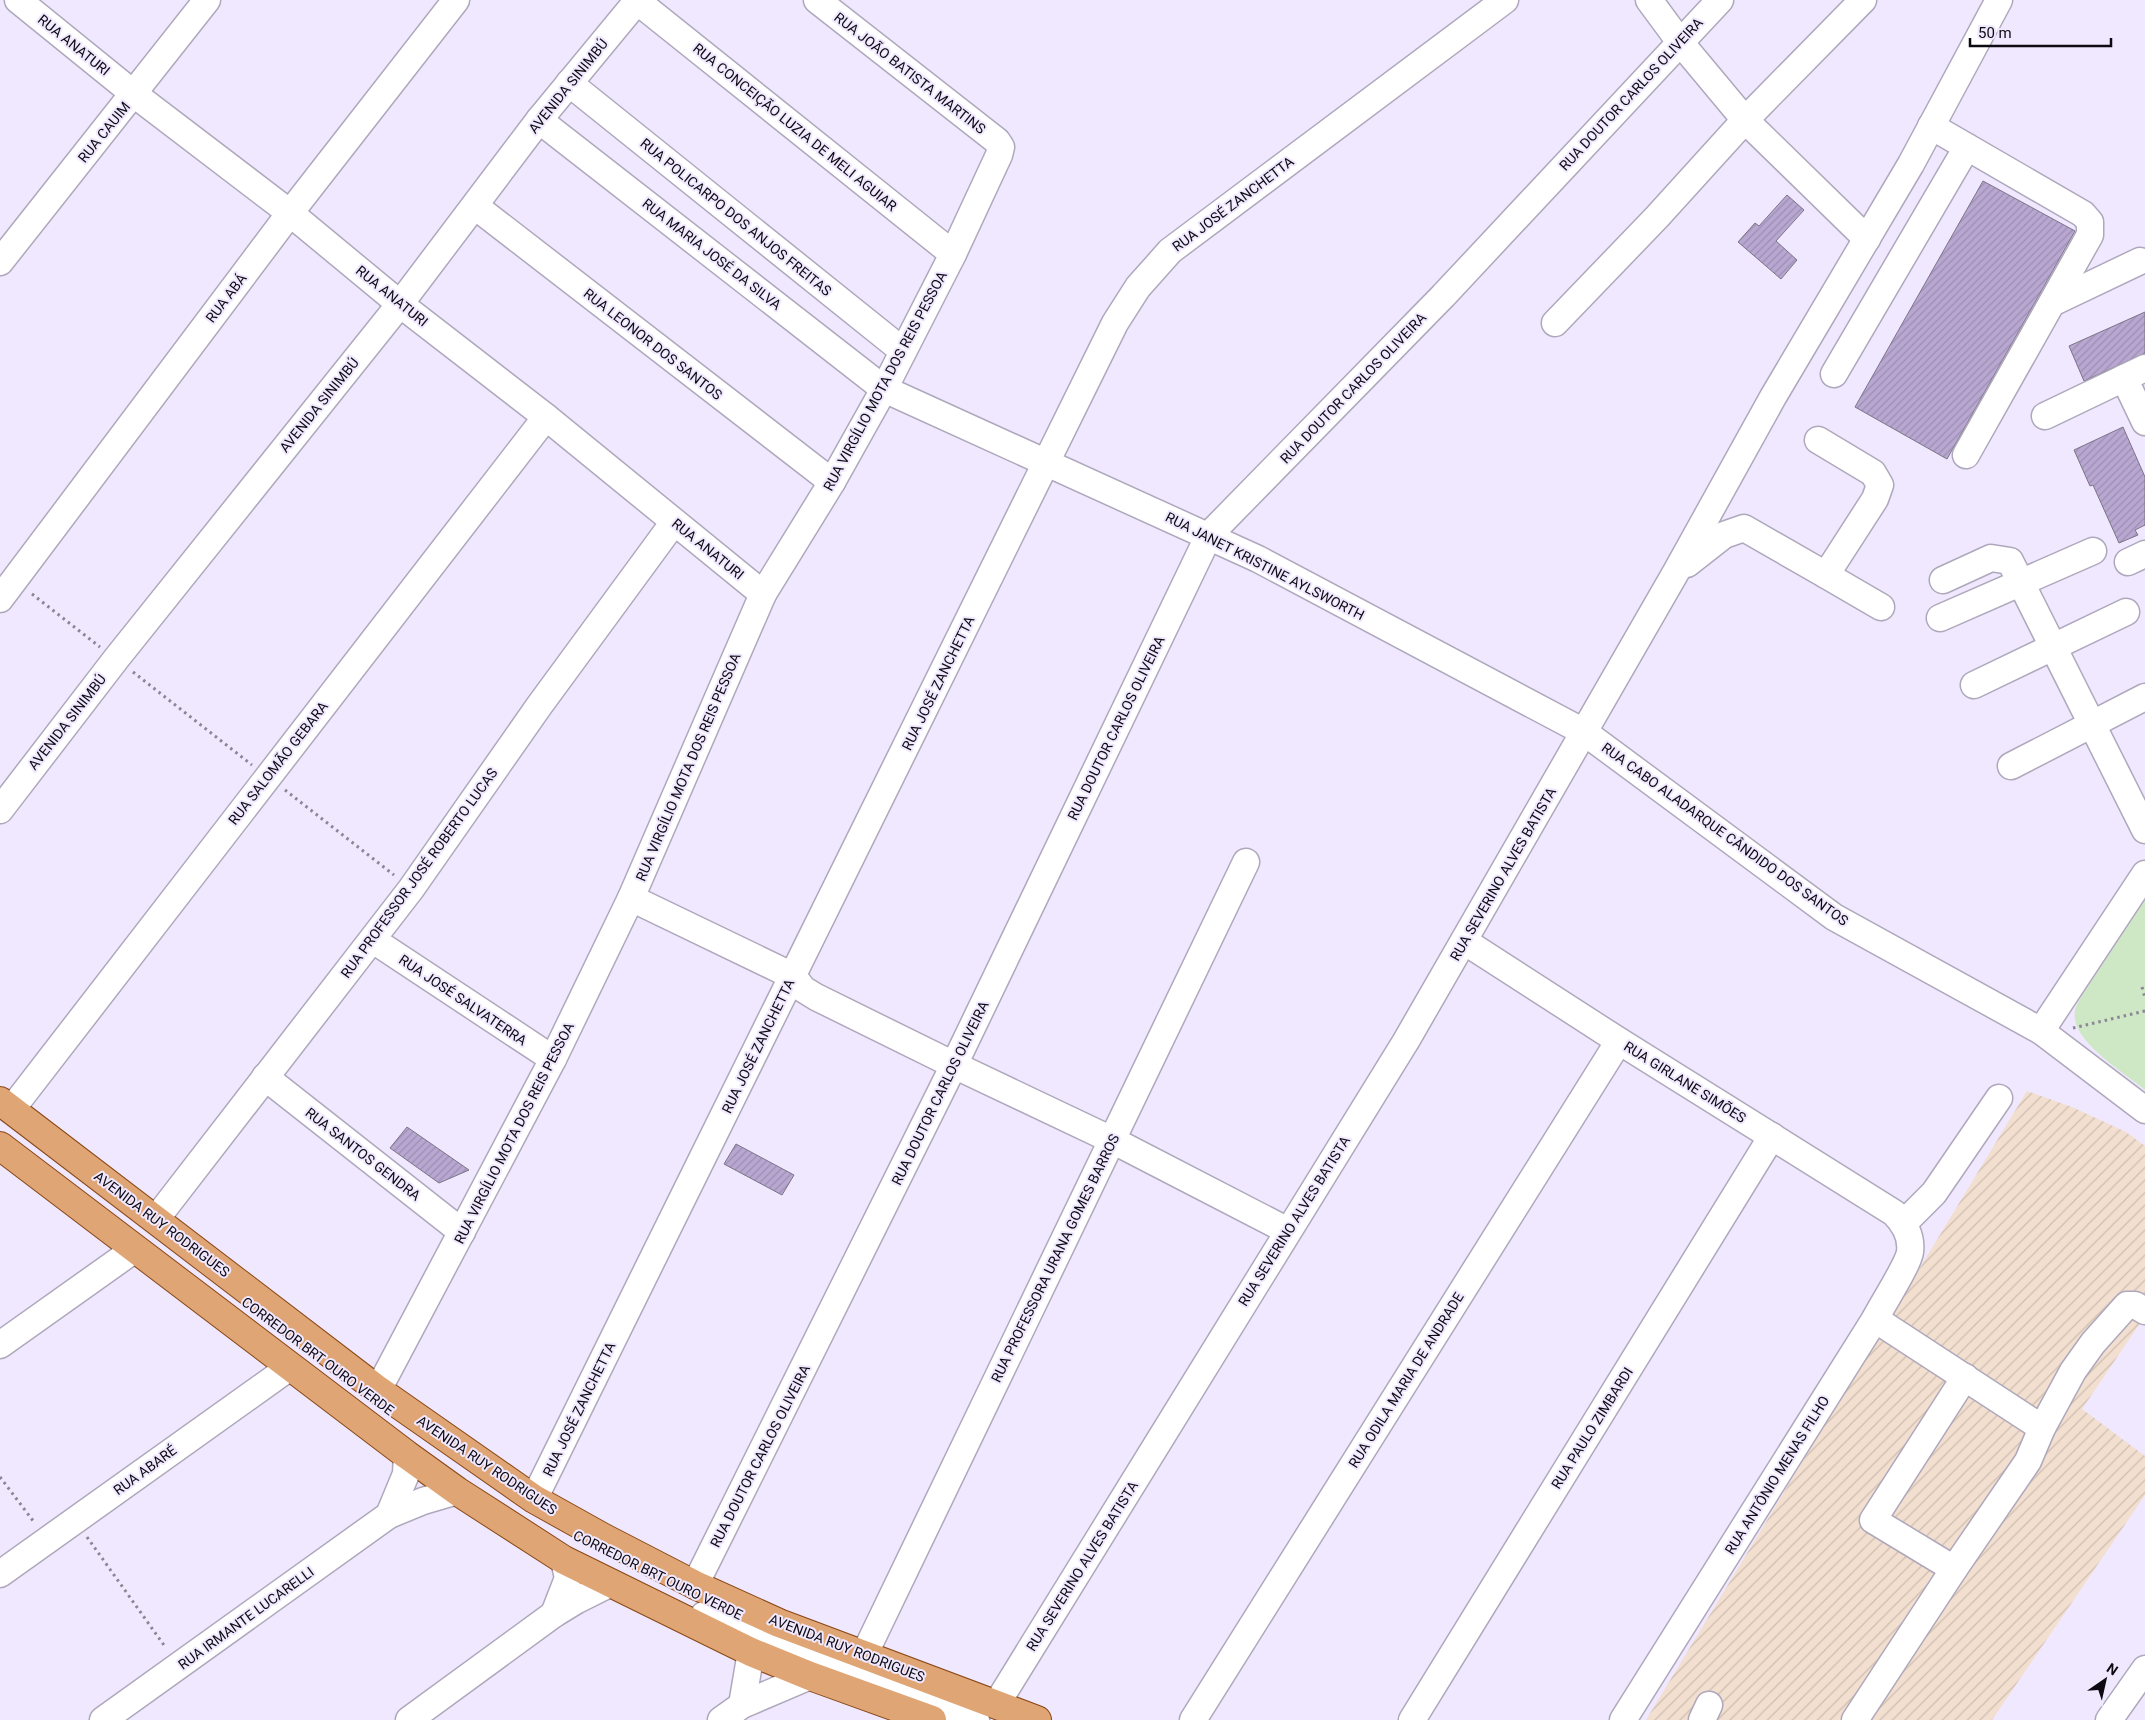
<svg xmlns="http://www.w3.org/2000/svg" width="2145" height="1720" font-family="Roboto,sans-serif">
<defs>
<pattern id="industrial-furrows" width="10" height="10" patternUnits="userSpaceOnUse" patternTransform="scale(1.25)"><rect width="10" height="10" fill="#f2dfcf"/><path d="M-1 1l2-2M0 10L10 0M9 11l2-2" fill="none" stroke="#cebeb1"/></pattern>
<pattern id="building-hatch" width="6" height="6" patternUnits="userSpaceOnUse" patternTransform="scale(1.25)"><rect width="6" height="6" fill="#b8a7d1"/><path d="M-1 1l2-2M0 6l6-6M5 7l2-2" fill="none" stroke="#9d8eb2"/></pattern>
</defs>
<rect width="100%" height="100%" fill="#f0e8fe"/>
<path fill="url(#industrial-furrows)" d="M2027,1091L2072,1107L2126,1132L2145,1146V1316L2082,1409L2145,1456V1495L1992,1720H1646Z"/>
<path fill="#cee8c6" d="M2145,900V1090C2126,1074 2078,1045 2075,1019C2073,1010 2078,1002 2083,994Z"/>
<g fill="url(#building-hatch)" stroke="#7b7487">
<path d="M1983,181L2075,231L1947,459L1855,407Z"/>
<path d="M1787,195L1804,210L1776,241L1797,260L1781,279L1738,242L1755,223L1759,226Z"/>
<path d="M2145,312V353L2084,381L2069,346Z"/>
<path d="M2123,427L2145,477V525L2135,530L2138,535L2119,543L2093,485L2090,486L2074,450Z"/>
<path d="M407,1127L469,1170L439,1183L390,1148Z"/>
<path d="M736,1144L794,1175L782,1195L724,1164Z"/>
</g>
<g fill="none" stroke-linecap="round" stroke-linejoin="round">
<defs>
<g id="minor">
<path d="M18,0L134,94L290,213L400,304L546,417L763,594"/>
<path d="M1649,0L1680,42L1745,120L1867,239"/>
<path d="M637,1L953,254"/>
<path d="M569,83L903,351"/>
<path d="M539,120L884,389L1258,559L1584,732L1834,917L2041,1031L2145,1110"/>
<path d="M1931,126L2083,214L2090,222V235L1966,455"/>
<path d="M475,206L832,482"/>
<path d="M0,262L207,0"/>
<path d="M2052,303L2140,261"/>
<path d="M1555,323L1657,217L1745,120L1863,0"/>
<path d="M1834,374L1967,147"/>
<path d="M2124,378L2145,422"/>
<path d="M2045,416L2145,368"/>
<path d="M2128,562L2145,554"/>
<path d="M1687,564L1724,535L1744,528L1826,575L1875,499L1880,485L1873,473L1818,440"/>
<path d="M1826,575L1881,607"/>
<path d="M1943,580L1991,558L2010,561L2145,830"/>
<path d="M0,599L290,213L456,0"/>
<path d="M1940,618L2093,551"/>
<path d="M1974,685L2126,612"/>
<path d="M2011,766L2145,697"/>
<path d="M0,810L116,659L400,304L539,120L638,0"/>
<path d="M631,898L793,976L803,989L816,997L954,1065L1112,1140L1288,1231"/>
<path d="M373,940L553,1059"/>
<path d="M1464,941L1619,1041L1894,1213C1904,1223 1912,1236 1910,1252C1908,1265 1882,1305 1875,1319L1623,1720"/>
<path d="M2041,1031L2145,874"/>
<path d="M265,1077L462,1232"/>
<path d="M11,1110L546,417"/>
<path d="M156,1219L411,889L539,706L674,522"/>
<path d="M1904,1223L1934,1193L1999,1098"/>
<path d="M1875,1319L2042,1428"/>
<path d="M0,1345L135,1249"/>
<path d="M378,1390L553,1059L631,898L763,594L832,482L884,389L953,254L999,155L1001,147L997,141L817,0"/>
<path d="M534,1499L1115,323L1138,287L1170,251L1505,0"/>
<path d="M389,1515L406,1474L407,1455"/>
<path d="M1954,1569L1873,1520L1965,1377"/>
<path d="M0,1574L290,1367"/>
<path d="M695,1585L954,1065L1209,535L1443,296L1720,0"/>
<path d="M554,1614L568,1578L564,1560"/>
<path d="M704,1615L769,1644L976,1720"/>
<path d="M864,1655L1246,862"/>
<path d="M742,1705L751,1652"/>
<path d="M996,1705L1406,1041L1676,572L1773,397L1911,164L1999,0"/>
<path d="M103,1720L389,1515L423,1501L457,1491"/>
<path d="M409,1720L554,1614L577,1600L611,1583"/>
<path d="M721,1720L742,1705L810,1676"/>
<path d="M1193,1720L1619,1041"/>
<path d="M1412,1720L1772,1136"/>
<path d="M1702,1720L1709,1705"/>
<path d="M1855,1720L1954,1569L2028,1461L2042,1428L2073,1371L2093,1343L2127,1305H2135L2145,1311"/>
<path d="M2109,1720L2145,1669"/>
</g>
<g id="major">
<path d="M0,1101L378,1390L534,1499L604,1538L695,1585L779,1623L1037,1720"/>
<path d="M0,1146L407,1455L457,1491L564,1560L751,1652L810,1676L932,1720"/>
</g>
</defs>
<use href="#minor" stroke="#afa8bc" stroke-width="29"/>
<use href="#major" stroke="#894816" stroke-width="30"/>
<g stroke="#8b8594" stroke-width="3" stroke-dasharray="2.5 4" stroke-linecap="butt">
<path d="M32,594L100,647"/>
<path d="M133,672L252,765"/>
<path d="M285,790L394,875"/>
<path d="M2142,987L2145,998"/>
<path d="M2073,1028L2145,1011"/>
<path d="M0,1477L34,1522"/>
<path d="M87,1537L166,1648"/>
</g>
<use href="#minor" stroke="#fff" stroke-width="26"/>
<use href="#major" stroke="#e0a575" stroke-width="28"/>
</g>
<g text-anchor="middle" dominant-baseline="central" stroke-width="4" stroke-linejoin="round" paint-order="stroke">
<g font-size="14" fill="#0d0a11" stroke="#f0e8fe">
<text transform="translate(74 45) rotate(39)">RUA ANATURI</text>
<text transform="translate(910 73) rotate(38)">RUA JOÃO BATISTA MARTINS</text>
<text transform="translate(568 86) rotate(-51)">AVENIDA SINIMBÚ</text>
<text transform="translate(1631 94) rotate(-47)">RUA DOUTOR CARLOS OLIVEIRA</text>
<text transform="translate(795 127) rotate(39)">RUA CONCEIÇÃO LUZIA DE MELI AGUIAR</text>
<text transform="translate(104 132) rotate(-51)">RUA CAUIM</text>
<text transform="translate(1233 204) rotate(-37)">RUA JOSÉ ZANCHETTA</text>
<text transform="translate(736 217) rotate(39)">RUA POLICARPO DOS ANJOS FREITAS</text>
<text transform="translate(712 254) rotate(38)">RUA MARIA JOSÉ DA SILVA</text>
<text transform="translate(392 296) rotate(39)">RUA ANATURI</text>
<text transform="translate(226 298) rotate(-53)">RUA ABÁ</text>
<text transform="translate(653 344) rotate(38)">RUA LEONOR DOS SANTOS</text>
<text transform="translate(885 381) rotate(-62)">RUA VIRGÍLIO MOTA DOS REIS PESSOA</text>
<text transform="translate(1353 388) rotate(-46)">RUA DOUTOR CARLOS OLIVEIRA</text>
<text transform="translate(319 405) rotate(-51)">AVENIDA SINIMBÚ</text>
<text transform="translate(708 549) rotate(39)">RUA ANATURI</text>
<text transform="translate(1265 566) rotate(27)">RUA JANET KRISTINE AYLSWORTH</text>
<text transform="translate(938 683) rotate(-64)">RUA JOSÉ ZANCHETTA</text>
<text transform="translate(67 722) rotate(-52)">AVENIDA SINIMBÚ</text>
<text transform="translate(1116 728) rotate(-64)">RUA DOUTOR CARLOS OLIVEIRA</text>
<text transform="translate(278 763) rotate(-52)">RUA SALOMÃO GEBARA</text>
<text transform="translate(688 767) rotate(-67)">RUA VIRGÍLIO MOTA DOS REIS PESSOA</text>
<text transform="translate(1725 834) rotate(36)">RUA CABO ALADARQUE CÂNDIDO DOS SANTOS</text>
<text transform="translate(419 873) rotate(-54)">RUA PROFESSOR JOSÉ ROBERTO LUCAS</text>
<text transform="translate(1503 874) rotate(-60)">RUA SEVERINO ALVES BATISTA</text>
<text transform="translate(463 1000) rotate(34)">RUA JOSÉ SALVATERRA</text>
<text transform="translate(758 1046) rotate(-64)">RUA JOSÉ ZANCHETTA</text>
<text transform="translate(1685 1082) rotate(32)">RUA GIRLANE SIMÕES</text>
<text transform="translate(940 1093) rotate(-64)">RUA DOUTOR CARLOS OLIVEIRA</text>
<text transform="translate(514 1133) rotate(-63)">RUA VIRGÍLIO MOTA DOS REIS PESSOA</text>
<text transform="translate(363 1154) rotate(38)">RUA SANTOS GENDRA</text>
<text transform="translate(1294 1221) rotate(-58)">RUA SEVERINO ALVES BATISTA</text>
<text transform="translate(162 1224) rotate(37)">AVENIDA RUY RODRIGUES</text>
<text transform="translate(1055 1258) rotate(-64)">RUA PROFESSORA URANA GOMES BARROS</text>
<text transform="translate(318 1356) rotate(37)">CORREDOR BRT OURO VERDE</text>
<text transform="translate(1406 1380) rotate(-58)">RUA ODILA MARIA DE ANDRADE</text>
<text transform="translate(579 1409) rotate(-64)">RUA JOSÉ ZANCHETTA</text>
<text transform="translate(1592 1428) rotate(-58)">RUA PAULO ZIMBARDI</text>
<text transform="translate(760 1456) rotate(-63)">RUA DOUTOR CARLOS OLIVEIRA</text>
<text transform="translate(487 1465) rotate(34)">AVENIDA RUY RODRIGUES</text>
<text transform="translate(145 1470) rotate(-36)">RUA ABARÉ</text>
<text transform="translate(1777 1475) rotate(-58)">RUA ANTÔNIO MENAS FILHO</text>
<text transform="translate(1082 1566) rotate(-58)">RUA SEVERINO ALVES BATISTA</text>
<text transform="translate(658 1575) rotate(26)">CORREDOR BRT OURO VERDE</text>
<text transform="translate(246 1618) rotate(-36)">RUA IRMANTE LUCARELLI</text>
<text transform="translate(847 1648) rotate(21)">AVENIDA RUY RODRIGUES</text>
</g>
</g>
<g transform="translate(2105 1680) rotate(34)" stroke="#f0e8fe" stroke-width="4" paint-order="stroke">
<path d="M0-4L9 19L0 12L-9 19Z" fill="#0d0a11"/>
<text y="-8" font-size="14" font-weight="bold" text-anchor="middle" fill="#0d0a11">N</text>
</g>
<path d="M1970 38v8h141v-8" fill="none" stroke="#0d0a11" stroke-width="2.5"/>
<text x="1978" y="38" font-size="15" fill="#0d0a11" stroke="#f0e8fe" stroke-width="4" paint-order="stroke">50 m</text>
</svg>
